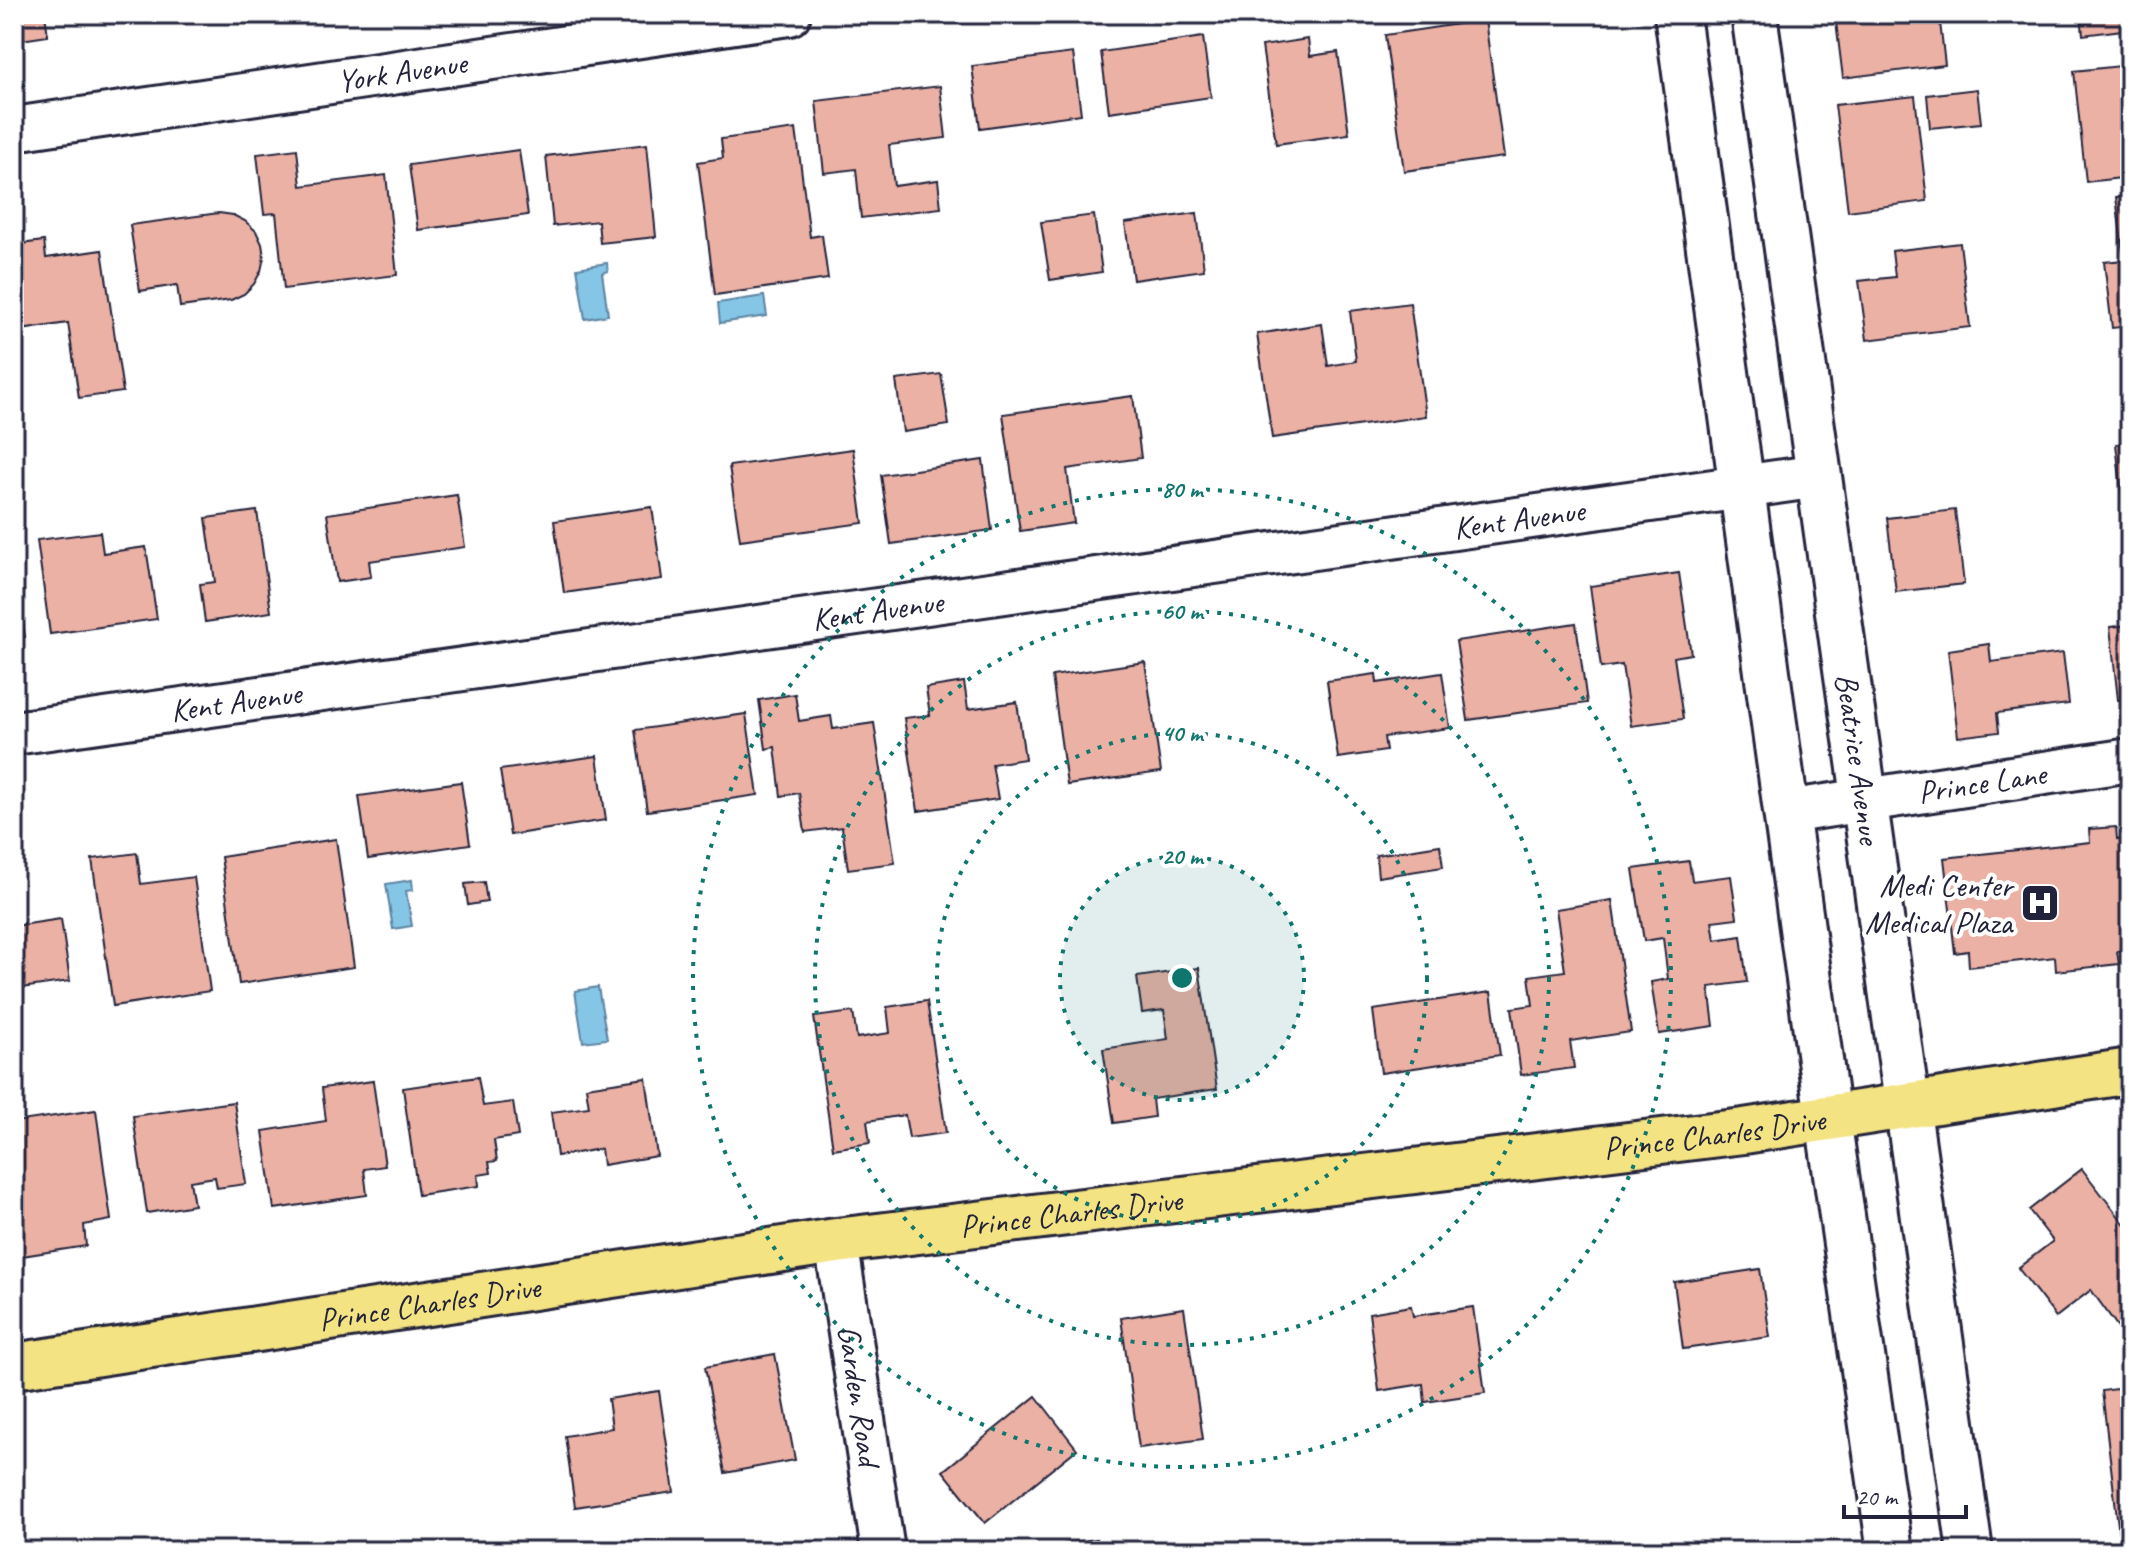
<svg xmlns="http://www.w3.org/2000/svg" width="2144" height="1565" font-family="Caveat,sans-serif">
<rect width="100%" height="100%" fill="#fff"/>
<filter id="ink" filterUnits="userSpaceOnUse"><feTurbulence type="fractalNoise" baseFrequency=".0125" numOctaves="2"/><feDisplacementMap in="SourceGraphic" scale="16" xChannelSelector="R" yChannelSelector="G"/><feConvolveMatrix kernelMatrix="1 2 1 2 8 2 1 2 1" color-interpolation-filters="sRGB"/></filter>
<g filter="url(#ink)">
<g fill="#85c5e5" stroke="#5d84a1" stroke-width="2">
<path d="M607,263L608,271L602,273L608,315L585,319L577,268Z"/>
<path d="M764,296L767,316L720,323L718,303Z"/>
<path d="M412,880L413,890L406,891L412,926L393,929L386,884Z"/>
<path d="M598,987L607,1039L583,1042L575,991Z"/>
</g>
<g fill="#ebb1a5" stroke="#22223b" stroke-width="2">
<path d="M14,14H45L48,36L14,41Z"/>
<path d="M1835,14H1939L1945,65L1843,78Z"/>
<path d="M2081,14H2130V29L2083,35Z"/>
<path d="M1485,20L1504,157L1404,171L1385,35Z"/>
<path d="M1203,37L1211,97L1109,112L1101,52Z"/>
<path d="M1308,39L1310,56L1338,52L1349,134L1276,144L1262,46Z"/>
<path d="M1073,53L1081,114L980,128L972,66Z"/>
<path d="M2130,65V177L2086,182L2074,71Z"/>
<path d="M940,86L946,138L889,145L894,186L938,180L941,208L861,218L856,169L824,173L816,101Z"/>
<path d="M1977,89L1981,123L1930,128L1927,95Z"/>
<path d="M1915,96L1927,201L1848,211L1835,105Z"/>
<path d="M796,129L810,237L822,235L828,279L715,295L698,162L723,158L721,139Z"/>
<path d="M647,144L656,237L600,243L598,221L553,226L546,156Z"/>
<path d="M297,149L301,186L386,175L397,275L284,289L276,213L264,214L257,154Z"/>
<path d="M519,150L528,215L418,230L409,165Z"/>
<path d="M2130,196V326L2112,328L2104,262L2124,260L2116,197Z"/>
<path d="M219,213L233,215L245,221L256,231L262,244L264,257L261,271L254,284L244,294L231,300L180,307L177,285L140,291L130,225Z"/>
<path d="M1197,213L1204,270L1133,280L1125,223Z"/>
<path d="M1094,215L1102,272L1050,280L1041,222Z"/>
<path d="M44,241L46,258L102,250L123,392L79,398L68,323L14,331V245Z"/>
<path d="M1960,243L1970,327L1867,340L1859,281L1895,277L1892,251Z"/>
<path d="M1410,303L1426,416L1272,438L1257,334L1322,324L1328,366L1356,361L1350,311Z"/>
<path d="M941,374L949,425L903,432L896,380Z"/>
<path d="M2125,392H2130V440Z"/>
<path d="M1133,396L1141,458L1067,469L1074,523L1020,531L1003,414Z"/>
<path d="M2130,442V512L2124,513L2116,444Z"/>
<path d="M853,449L863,523L740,540L729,466Z"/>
<path d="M983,460L992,530L891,544L881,475Z"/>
<path d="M457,495L465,547L369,561L371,577L337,582L327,514Z"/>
<path d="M652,507L662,579L564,593L554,521Z"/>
<path d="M1955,510L1964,584L1896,592L1887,518Z"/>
<path d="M257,511L271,612L205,622L200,584L215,582L206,518Z"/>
<path d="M100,532L103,553L146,547L157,619L50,634L37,540Z"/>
<path d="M14,558L25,637L14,639Z"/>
<path d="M1679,573L1691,654L1674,657L1683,719L1631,726L1622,665L1601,668L1590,586Z"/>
<path d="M1576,623L1587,703L1468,720L1456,641Z"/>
<path d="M2130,625V699L2118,700L2110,627Z"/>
<path d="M1989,644L1991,662L2063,653L2069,704L1997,713L1999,732L1958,737L1948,650Z"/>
<path d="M1145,662L1161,772L1067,785L1052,676Z"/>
<path d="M1442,673L1450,728L1384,737L1386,751L1338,758L1327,681L1376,674L1377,683Z"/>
<path d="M964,682L968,709L1017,702L1025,759L992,764L998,799L918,811L904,718L930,715L926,688Z"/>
<path d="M795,694L799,721L831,716L833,729L874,723L895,863L848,869L842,827L805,832L799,793L781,796L775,747L766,749L759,700Z"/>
<path d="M746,714L758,795L647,811L635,730Z"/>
<path d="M597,756L606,820L510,835L500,770Z"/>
<path d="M461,782L470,844L368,859L359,796Z"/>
<path d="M2116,827L2117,839L2130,837V949L2117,951L2119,964L2056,971L2055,957L1969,967L1968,951L1955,953L1944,858L2090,842L2089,829Z"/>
<path d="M336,839L354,967L239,984L221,857Z"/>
<path d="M1440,845L1443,867L1378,877L1376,855Z"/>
<path d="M137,853L141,884L194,877L210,991L113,1006L92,859Z"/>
<path d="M1689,861L1692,881L1731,876L1737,918L1712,921L1715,940L1741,936L1747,982L1709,987L1714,1026L1659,1034L1651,982L1668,979L1663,938L1644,941L1633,869Z"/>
<path d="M484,882L487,902L468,905L465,884Z"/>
<path d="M1612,900L1631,1032L1570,1041L1574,1068L1521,1075L1512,1008L1533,1005L1529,976L1565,971L1556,909Z"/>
<path d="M61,919L70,981L14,989V926Z"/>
<path d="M1199,968L1217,1089L1152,1099L1154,1117L1114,1123L1103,1049L1168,1039L1164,1010L1142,1013L1137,977Z"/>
<path d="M1491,992L1500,1055L1381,1073L1373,1010Z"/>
<path d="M927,1001L946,1133L909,1138L905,1115L867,1121L870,1143L833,1149L814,1017L853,1012L857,1038L890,1033L887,1007Z"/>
<path d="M478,1077L483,1106L513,1102L518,1136L494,1140L497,1161L489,1162L491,1173L478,1175L479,1186L418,1195L403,1088Z"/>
<path d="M646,1078L657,1156L603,1165L601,1149L557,1156L551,1112L589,1107L586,1087Z"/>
<path d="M373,1081L385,1166L364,1169L367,1195L274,1209L263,1131L326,1121L322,1088Z"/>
<path d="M234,1102L246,1184L217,1188L215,1177L190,1181L194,1205L147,1213L133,1116Z"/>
<path d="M96,1110L111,1220L84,1225L86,1246L22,1256L14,1202V1122Z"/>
<path d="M2082,1169L2130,1231V1318L2118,1327L2091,1290L2056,1317L2018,1268L2053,1241L2029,1210Z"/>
<path d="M1760,1269L1770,1337L1683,1349L1674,1282Z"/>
<path d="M1411,1306L1413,1316L1473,1307L1485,1393L1425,1402L1423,1384L1379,1391L1369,1313Z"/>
<path d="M1184,1308L1203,1439L1139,1448L1121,1318Z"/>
<path d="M775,1354L795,1460L725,1473L705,1367Z"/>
<path d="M2130,1387V1551H2121L2102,1391Z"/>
<path d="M659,1391L674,1492L575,1507L565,1436L612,1428L608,1399Z"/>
<path d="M1036,1396L1077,1449L985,1523L943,1471Z"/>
<path d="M1097,1539L1099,1551H1065L1064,1544Z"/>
<path d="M744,1543L745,1551H697Z"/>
</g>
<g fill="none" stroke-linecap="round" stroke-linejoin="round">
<defs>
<g id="street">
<path id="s1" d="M14,129L789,14"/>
<path id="s2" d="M14,733L1819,476"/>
<path id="s3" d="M1786,812L2130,760"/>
<path id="s4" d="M836,1241L883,1551"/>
</g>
<g id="secondary">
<path d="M1677,14L1828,1118L1890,1551"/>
<path id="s5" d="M1754,14L1970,1551"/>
</g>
<g id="highway">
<path id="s6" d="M14,1366L836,1241L1744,1131L2130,1071"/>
</g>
</defs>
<use href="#street" stroke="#22223b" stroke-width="48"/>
<use href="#secondary" stroke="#22223b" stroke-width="50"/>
<use href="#highway" stroke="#22223b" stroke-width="50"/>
<use href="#street" stroke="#fff" stroke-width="42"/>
<use href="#secondary" stroke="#fff" stroke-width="44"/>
<use href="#highway" stroke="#f4e382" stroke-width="44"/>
</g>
</g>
<circle cx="1182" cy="978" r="122" fill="#0f766e" fill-opacity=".12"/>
<g fill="none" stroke="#0f766e" stroke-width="4" stroke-dasharray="4 8">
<circle cx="1182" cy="978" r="122"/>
<circle cx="1182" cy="978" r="245"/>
<circle cx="1182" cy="978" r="367"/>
<circle cx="1182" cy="978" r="489"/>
</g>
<defs>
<symbol id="hospital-square" viewBox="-11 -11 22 22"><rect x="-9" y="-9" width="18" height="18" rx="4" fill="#22223b" stroke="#fff"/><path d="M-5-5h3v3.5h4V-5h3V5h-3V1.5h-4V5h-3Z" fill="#fff"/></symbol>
</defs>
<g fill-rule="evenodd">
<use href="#hospital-square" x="2018" y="881" width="44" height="44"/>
</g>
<g text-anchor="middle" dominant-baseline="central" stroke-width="8" stroke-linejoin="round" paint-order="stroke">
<g font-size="32" fill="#22223b" stroke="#fff">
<text stroke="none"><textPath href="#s1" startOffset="392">York Avenue</textPath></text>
<text stroke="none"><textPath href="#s2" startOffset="1520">Kent Avenue</textPath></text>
<text stroke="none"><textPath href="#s2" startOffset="872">Kent Avenue</textPath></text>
<text stroke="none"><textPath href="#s2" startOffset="224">Kent Avenue</textPath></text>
<text stroke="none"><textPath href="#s5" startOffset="752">Beatrice Avenue</textPath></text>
<text stroke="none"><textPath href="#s3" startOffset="198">Prince Lane</textPath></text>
<text stroke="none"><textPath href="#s6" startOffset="1716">Prince Charles Drive</textPath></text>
<text stroke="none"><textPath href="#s6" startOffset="1068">Prince Charles Drive</textPath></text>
<text stroke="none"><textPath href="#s6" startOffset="420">Prince Charles Drive</textPath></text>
<text stroke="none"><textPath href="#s4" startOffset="156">Garden Road</textPath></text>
</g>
<g font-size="32" fill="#22223b" stroke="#fff" text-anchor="end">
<text x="2012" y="885">Medi Center<tspan x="2012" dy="37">Medical Plaza</tspan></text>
</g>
</g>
<circle cx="1182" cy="978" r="12" fill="#0f766e" stroke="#fff" stroke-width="4"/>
<g font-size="24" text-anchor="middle" font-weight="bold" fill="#0f766e" stroke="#fff" stroke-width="8" stroke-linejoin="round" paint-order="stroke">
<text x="1182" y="497">80 m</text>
<text x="1182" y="619">60 m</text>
<text x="1182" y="741">40 m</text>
<text x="1182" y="864">20 m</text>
</g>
<rect width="2144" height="1565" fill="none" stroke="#fff" stroke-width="48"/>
<rect x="24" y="24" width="2096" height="1517" fill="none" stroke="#22223b" stroke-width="3" filter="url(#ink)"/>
<path d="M1844 1505v12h122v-12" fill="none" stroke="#22223b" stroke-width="4"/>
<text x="1856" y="1505" font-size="24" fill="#22223b" stroke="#ffffff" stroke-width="6" paint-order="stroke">20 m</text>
</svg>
